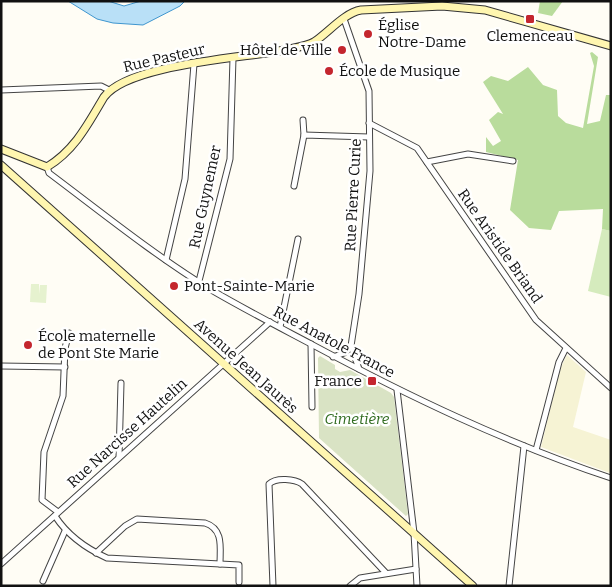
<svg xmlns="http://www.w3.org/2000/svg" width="612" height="587" font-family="Bitter,serif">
<rect width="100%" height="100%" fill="#fffdf5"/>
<path fill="#f6f3d4" d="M567,355L586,372L573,427L611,440L610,473L541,447L560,369Z"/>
<path fill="#d5ebbd" d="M602,229L611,231V297L588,291Z"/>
<g fill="#b9dc9c">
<path d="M540,1H563L552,16L538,13Z"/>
<path d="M592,52L598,57L587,124L600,121L606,95H611V231L602,229L603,209L559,211L551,230L529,228L510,210L518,160L486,152V137L493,146L501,141L489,120L498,112L503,114L483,82L491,76L508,81L528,67L543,85L557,90L558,116L566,123L583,128L594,66L590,53Z"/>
</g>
<path fill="#d9e3c4" d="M320,356L335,365V369L340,372L350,370L391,393L394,397L408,514L406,516L319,438L318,358Z"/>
<path fill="#e6f2cf" d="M31,284H39V294L40,285H47L46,303L30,302Z"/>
<path fill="#b9e0f7" stroke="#3f96cf" d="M68,1H108L124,6L141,1H185L180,6L143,25L113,23L97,19Z"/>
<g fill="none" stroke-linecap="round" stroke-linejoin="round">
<defs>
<g id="minor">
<path d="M344,19L369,91L370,171L359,294L351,346L359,369"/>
<path d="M1,90L101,86L109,90"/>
<path d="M303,120L304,135"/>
<path d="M369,123L417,148L536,320L611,388"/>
<path d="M427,162L468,154L513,161"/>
<path d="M47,167L49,173C101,212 153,254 208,288C242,308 277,326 311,344C408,396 506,443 611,478"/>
<path d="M294,186L304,135L369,137"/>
<path d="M166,260L185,179L194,64"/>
<path d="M199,281L230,159L233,58"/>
<path d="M280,327L298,239"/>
<path d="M311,344L312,407"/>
<path d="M333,357L344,353L351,346"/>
<path d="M1,366L65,367"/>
<path d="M397,390L414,533L417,586"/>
<path d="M536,450L559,362L566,348"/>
<path d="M119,457L121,383"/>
<path d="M58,512L42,500L44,452L63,396L65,348L69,333"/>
<path d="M55,516C68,536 85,548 107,558L239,565V582"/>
<path d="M96,553L125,526L137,519L205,523C224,529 220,548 220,564"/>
<path d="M1,564L270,322"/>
<path d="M43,581L65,531"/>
<path d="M273,586L269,484C276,477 295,479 302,484L386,573"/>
<path d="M350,586L360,578L416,569"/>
<path d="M509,586L524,446"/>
</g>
<g id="secondary">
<path d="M1,149L47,167C75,150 88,124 104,97C128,64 244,58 285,50C294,48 307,46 314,42C329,32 344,13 361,10L442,6L485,10L611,46"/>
<path d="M1,165L473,586"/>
</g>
</defs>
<use href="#minor" stroke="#444" stroke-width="7"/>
<use href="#secondary" stroke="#333" stroke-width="9"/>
<use href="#minor" stroke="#fff" stroke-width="5"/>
<use href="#secondary" stroke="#fff6b0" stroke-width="7"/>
</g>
<g fill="#c4262e" stroke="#fff" stroke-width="2">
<rect x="525" y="14" width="10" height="10" rx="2.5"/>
<circle cx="368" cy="34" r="5"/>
<circle cx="342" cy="50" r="5"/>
<circle cx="329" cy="71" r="5"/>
<circle cx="174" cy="286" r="5"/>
<circle cx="28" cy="345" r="5"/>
<rect x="367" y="376" width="10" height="10" rx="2.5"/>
</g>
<g text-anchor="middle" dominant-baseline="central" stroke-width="5" stroke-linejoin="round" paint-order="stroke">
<g font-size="15" fill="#111" stroke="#fff" text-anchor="start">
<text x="378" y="25">Église<tspan x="378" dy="17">Notre-Dame</tspan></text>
<text x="530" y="36" text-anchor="middle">Clemenceau</text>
<text x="332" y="50" text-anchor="end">Hôtel de Ville</text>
<text x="339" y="71">École de Musique</text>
<text x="184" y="286">Pont-Sainte-Marie</text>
<text x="38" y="336">École maternelle<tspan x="38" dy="17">de Pont Ste Marie</tspan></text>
<text x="362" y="381" text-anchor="end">France</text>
</g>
<g font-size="15" fill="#111" stroke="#fff">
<text transform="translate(164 58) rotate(-13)">Rue Pasteur</text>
<text transform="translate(353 195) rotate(-87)">Rue Pierre Curie</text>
<text transform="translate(205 197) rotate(-78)">Rue Guynemer</text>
<text transform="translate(500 246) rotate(55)">Rue Aristide Briand</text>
<text transform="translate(334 342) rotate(28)">Rue Anatole France</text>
<text transform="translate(246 366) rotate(42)">Avenue Jean Jaurès</text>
<text transform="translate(127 433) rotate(-42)">Rue Narcisse Hautelin</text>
</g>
<g font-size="15" font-style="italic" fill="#2f6b1f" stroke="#fff">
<text x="357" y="419">Cimetière</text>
</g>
</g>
<rect width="612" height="587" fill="none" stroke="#111111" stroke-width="5"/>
</svg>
